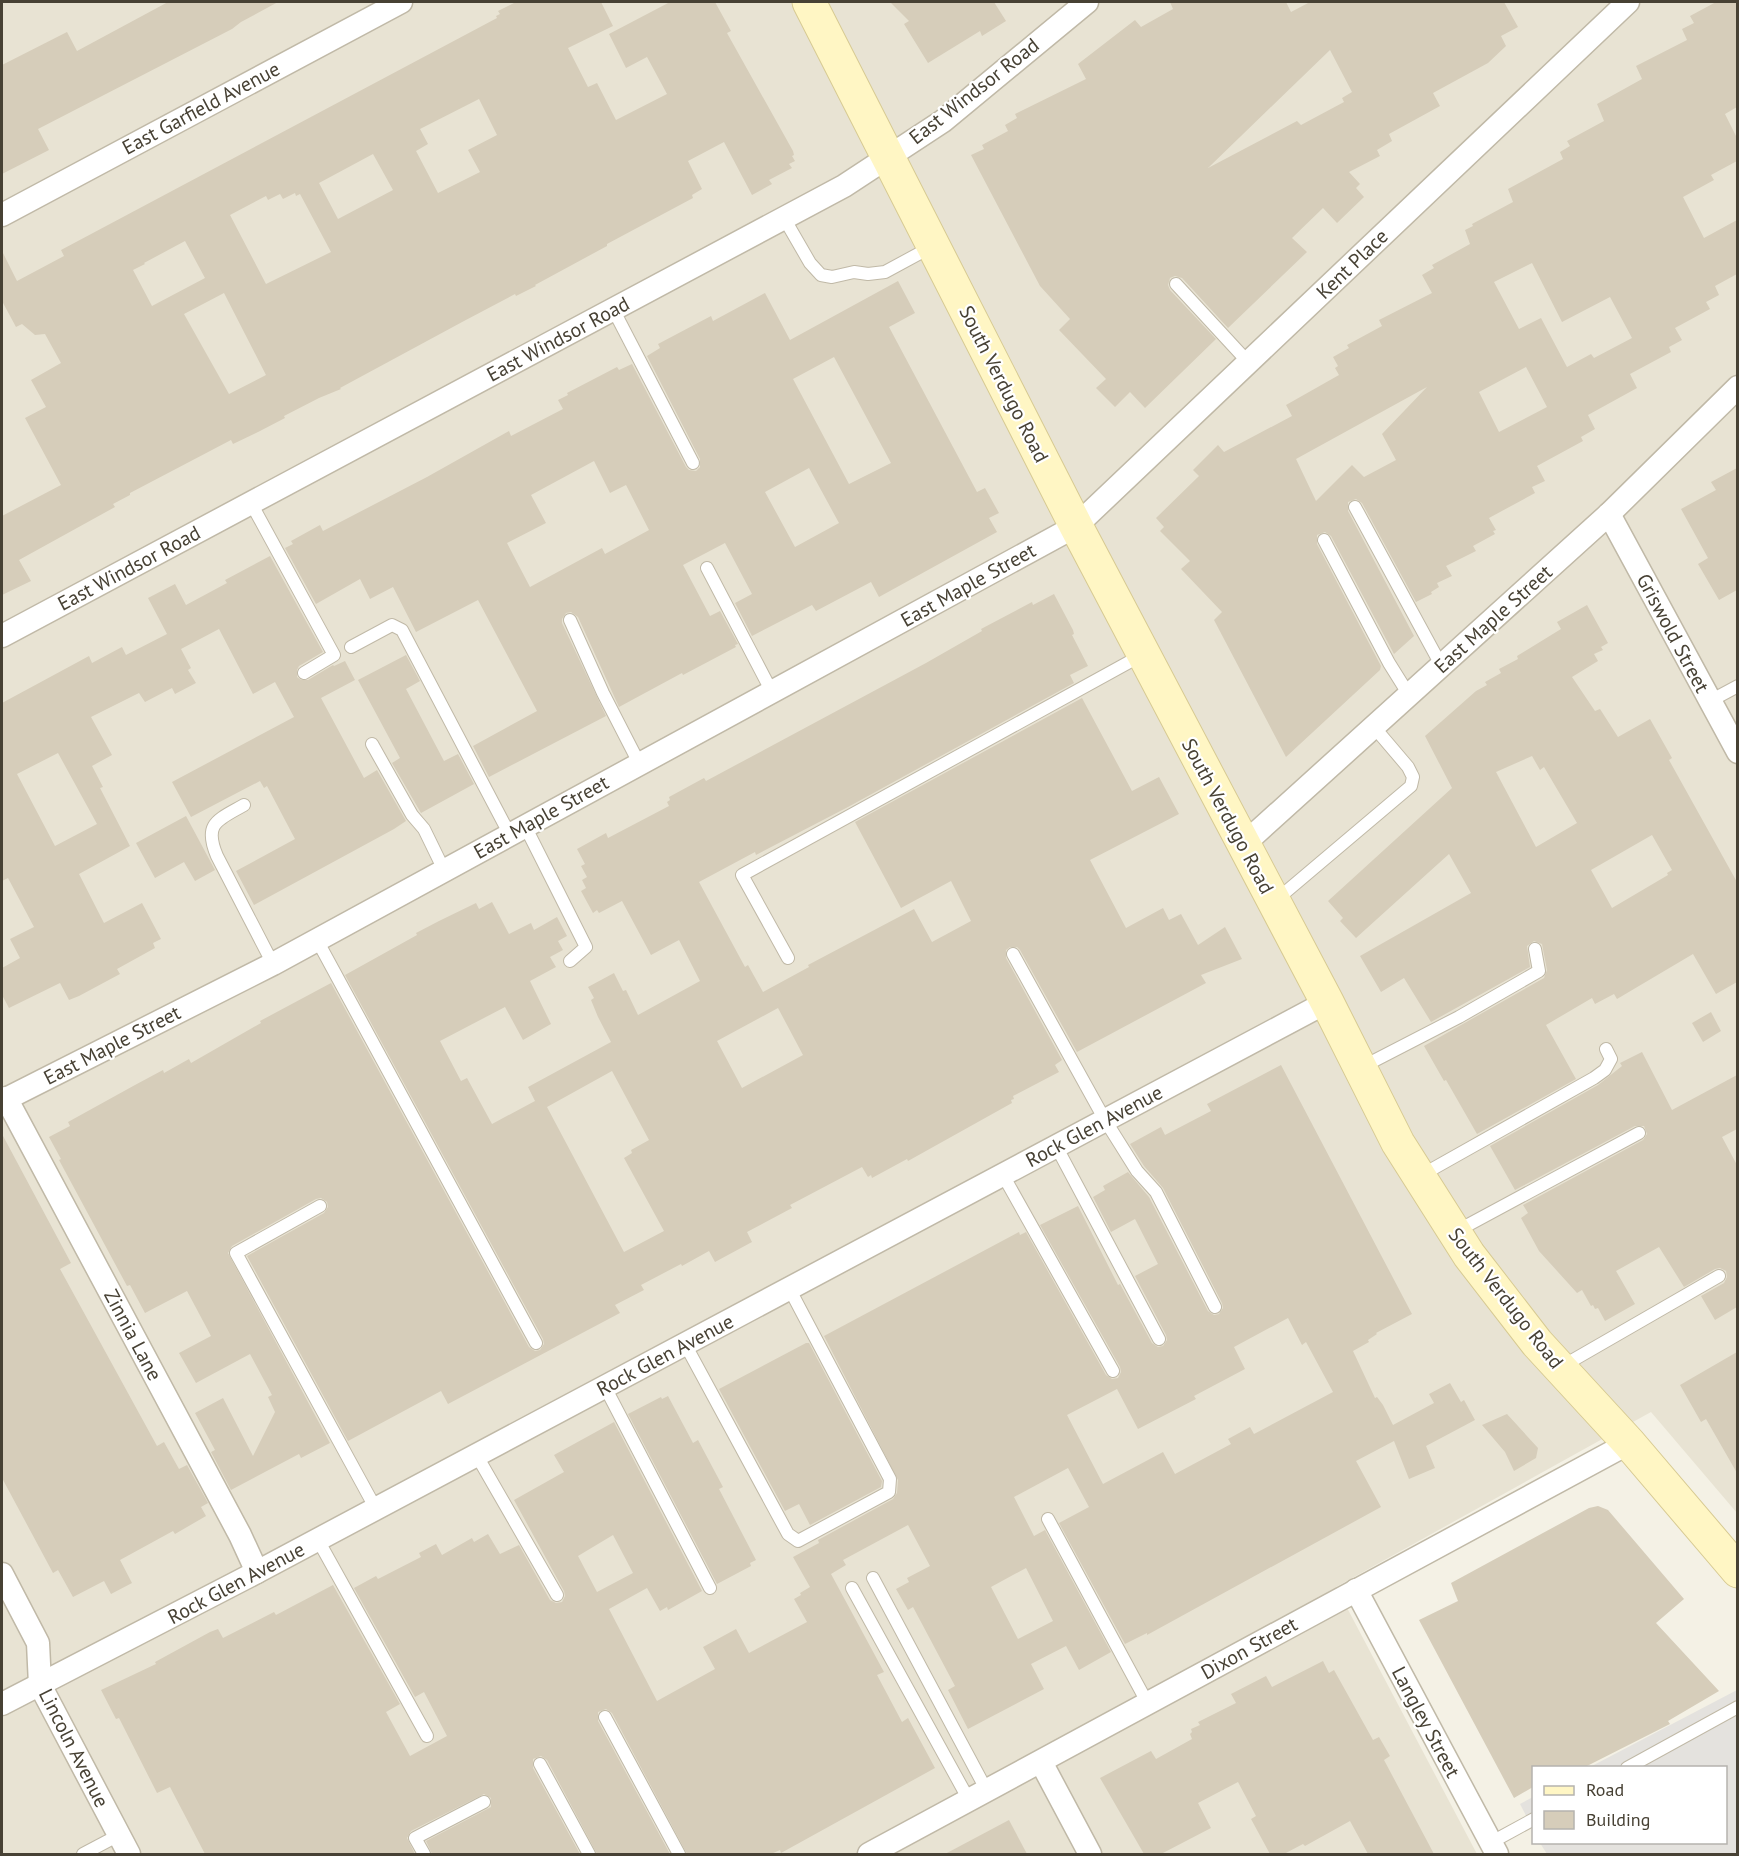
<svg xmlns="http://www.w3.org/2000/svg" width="1739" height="1856" font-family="'PT Sans',sans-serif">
<rect width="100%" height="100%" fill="#f4f1e5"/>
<path fill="#e8e3d3" d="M2,2H1737V1513L1651,1412L1336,1587L1477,1854H2Z"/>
<g fill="#e4e2de">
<path d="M1737,1690V1854H1547L1540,1843L1726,1842V1768L1590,1767Z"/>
<path d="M1533,1797V1829L1520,1804Z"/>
</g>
<g fill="#d6cdba" fill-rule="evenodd">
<path d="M168,2H278L241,22L232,29L38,129L49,150L2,174V65L67,32L77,51Z"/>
<path d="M516,2H601L613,26L568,48L588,87L597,83L616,120L667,94L647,57L626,68L609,34L670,2H715L731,31L727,33L793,151L794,155L792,156L795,161L789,164L792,168L769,180L772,184L752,195L724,142L688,161L702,189L692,195L693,198L607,244V246L535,285L536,286L516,296L515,294L464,321L340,388L341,389L319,398L284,416L285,418L260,431L233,444L231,440L130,493V495L113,504L115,507L19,560L31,581L2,595V516L61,485L25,418L46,407L31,380L61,363L45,334L35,335L22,324L16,327L2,301V251L17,281L64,256L61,250L497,18L496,16L500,14L498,11ZM479,99L497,135L468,150L480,172L438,193L416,151L428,144L420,129ZM373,154L393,190L338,219L319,183ZM295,193L296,196L300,194L331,252L266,284L230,215L266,196L268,200L280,194L283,199ZM185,241L205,278L152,306L133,270L145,264L144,263ZM224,293L266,375L229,394L184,314Z"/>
<path d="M890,2H994L1006,21L982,36L980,31L928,63L904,24L909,21Z"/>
<path d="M1170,2H1286L1291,12L1310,2H1504L1518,27L1501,36L1506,46L1488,63L1433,93L1440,106L1389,134L1392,141L1377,150L1380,156L1349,172L1360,184L1356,188L1364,197L1337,223L1323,208L1292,238L1307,252L1228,328L1182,278L1175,276L1170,278L1168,285L1170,290L1216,339L1145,408L1130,392L1115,407L1096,388L1106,379L1059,330L1070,319L1040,286L971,155L984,149L982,145L1008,131L1005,125L1017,118L1015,114L1086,79L1078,64L1135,20L1141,27L1173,9ZM1330,50L1352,92L1342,98L1344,102L1301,125L1297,121L1208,168Z"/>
<path d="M1716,2H1737V107L1725,114L1737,138V161L1711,175L1714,180L1683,197L1704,238L1737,220V274L1715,286L1719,295L1706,302L1710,309L1675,328L1682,340L1669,347L1671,352L1630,374L1637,388L1588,415L1595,429L1581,437L1583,441L1537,466L1545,481L1532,487L1535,493L1489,518L1496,530L1493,531L1495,534L1473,546L1476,551L1446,566L1452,576L1437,583L1439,587L1431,592L1432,594L1416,602L1362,503L1356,499L1348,502V511L1414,636L1394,654L1331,536L1325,532L1317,535V544L1381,666L1380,670L1286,757L1214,620L1222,612L1181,569L1190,561L1160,531L1164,527L1156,518L1199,476L1193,470L1218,445L1224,452L1292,416L1286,405L1339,375L1335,368L1338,366L1333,357L1349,348L1347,345L1382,326L1379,320L1432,293L1422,275L1434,268L1432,265L1470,244L1465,230L1473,226L1472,224L1513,202L1508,189L1563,159L1560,152L1570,146L1567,141L1604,121L1597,104L1642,79L1636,66L1687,40L1682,29L1694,23L1690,16ZM1532,263L1562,322L1610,297L1632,338L1594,358L1591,354L1567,367L1541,318L1519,329L1494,282ZM1526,367L1547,407L1499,432L1479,392ZM1427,387L1382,434L1396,460L1364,477L1352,465L1316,501L1296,459Z"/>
<path d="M898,281L915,313L889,327L977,492L985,488L999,513L989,518L997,532L879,597L871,582L816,611L812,605L752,636L735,603L752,594L725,543L683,565L710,616L720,611L738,644L735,645L736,647L683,675L682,673L619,707L578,617L571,612L566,613L562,619V623L606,716L489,777L473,746L537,711L478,600L416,632L393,587L370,599L360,579L316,604L285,548L293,544L291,541L320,525L323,531L427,477L509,431L511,436L563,409L558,400L568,395L567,393L617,367L619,370L632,364L686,467L689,470L696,471L700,467V459L647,356L660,348L658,344L711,316L713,321L765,293L790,340ZM834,357L891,463L849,484L793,379ZM594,461L610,493L626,485L649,530L605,554L602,548L530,587L507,543L546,523L531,495ZM809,468L839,523L795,547L765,492Z"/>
<path d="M1737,468V590L1719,600L1698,564L1708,558L1681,509L1716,490L1711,482Z"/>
<path d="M270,556L323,652L299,666L297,670V677L301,680H308L333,665L334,666L345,661L355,680L321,698L364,778L377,770L406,821L394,829L254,905L236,871L295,839L267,786L264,788L260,781L191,817L172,782L294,717L275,682L253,694L219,629L181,649L191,668L188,670L196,683L175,694L172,688L145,702L139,693L91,717L112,755L92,766L103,787L100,788L130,846L79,874L104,923L142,903L161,939L153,943L155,948L117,969L120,974L79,996L69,1000L60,983L9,1008L2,995V968L20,958L10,939L34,927L8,878L2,881V703L89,656L92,663L122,647L126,655L167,634L148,598L175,584L186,605L227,583L225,580ZM58,753L97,824L55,846L17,774Z"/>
<path d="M1054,594L1073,630L1074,634L1072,635L1088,666L1070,675L1074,683L848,807L756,855L755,852L699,882L745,967L748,965L763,992L809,967L808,965L914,909L932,942L971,921L951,881L901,908L855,822L1082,698L1132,791L1159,777L1179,814L1090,860L1126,928L1163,908L1169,920L1181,914L1198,945L1225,927L1242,959L1201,975L1206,983L1077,1052L1020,950L1017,947H1010L1006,950V958L1062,1060L1055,1065L1059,1072L1013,1096L1014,1099L1011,1100L1012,1103L908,1161L907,1159L872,1178L871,1175L868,1177L862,1167L790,1205L792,1208L747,1232L752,1242L715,1262L709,1251L682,1266L681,1264L641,1285L644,1290L615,1305L620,1313L448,1404L441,1391L348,1441L247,1256L324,1213L328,1207L327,1202L321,1198L316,1199L232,1246L228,1253L330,1443L301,1458L299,1454L231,1490L211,1452L215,1450L195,1413L223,1398L253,1456L275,1412L268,1397L272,1395L250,1354L196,1383L179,1353L211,1336L187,1291L145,1313L130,1285L127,1286L59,1160L61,1159L49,1137L70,1126L68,1122L135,1085L163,1070L164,1073L189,1059L191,1063L261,1023L260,1021L331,983L529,1347L535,1351L540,1350L544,1344L543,1339L345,975L417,935L416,933L439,921L476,903L479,909L492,902L509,934L531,923L534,930L557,917L567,936L558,941L563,950L550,957L556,967L530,981L551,1024L523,1040L505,1007L440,1041L461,1081L467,1078L492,1124L535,1101L528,1087L611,1042L598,1017L591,1000L594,998L588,987L614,973L623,991L626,990L638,1015L700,981L679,940L651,955L622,901L599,913L597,910L593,913L581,891L586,888L582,880L587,877L581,866L585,864L577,849L606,833L608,838L669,806L667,802L670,800L669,797L704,778L706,781L926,663L982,631L981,629L1032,602L1033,605ZM778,1008L803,1055L742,1088L717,1041ZM612,1071L649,1140L631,1150L632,1153L624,1158L664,1231L624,1252L547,1107Z"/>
<path d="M1587,605L1608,643L1601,647L1603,650L1594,654L1598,661L1572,677L1595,711L1600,709L1618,737L1650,719L1672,758L1669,760L1737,882V982L1716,994L1693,954L1617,999L1614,994L1595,1004L1592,998L1546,1025L1576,1079L1477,1134L1446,1080L1444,1081L1424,1046L1544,978L1547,970L1542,944L1534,941L1527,946L1530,967L1431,1022L1404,978L1381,992L1360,956L1471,893L1449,854L1356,938L1340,921L1343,918L1328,901L1452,788L1425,736L1476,691L1487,685L1485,682L1501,673L1499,669L1518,659L1517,656L1561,629L1557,622ZM1532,756L1540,770L1544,767L1577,823L1536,847L1496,772ZM1652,835L1672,870L1667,873L1668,875L1612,908L1591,870Z"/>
<path d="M406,655L420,681L406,689L444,761L458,754L474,784L421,813L392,763L400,758L358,680Z"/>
<path d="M186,816L215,870L195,881L184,862L155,878L136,843Z"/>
<path d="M1711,1012L1721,1031L1703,1042L1692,1023Z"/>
<path d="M1642,1052L1672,1110L1737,1075V1129L1722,1137L1737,1165V1307L1715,1320L1701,1296L1724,1283L1727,1277L1726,1271L1720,1268L1715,1269L1684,1287L1659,1247L1616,1271L1635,1304L1605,1321L1598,1308L1595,1309L1593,1305L1591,1306L1582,1290L1577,1293L1539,1251L1521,1218L1528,1213L1523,1205L1643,1140L1647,1134L1644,1126H1635L1515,1190L1490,1146L1598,1085L1622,1066L1620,1063Z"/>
<path d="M1281,1065L1412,1314L1376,1333L1377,1334L1368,1340L1369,1342L1353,1351L1375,1398L1377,1397L1383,1405L1393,1425L1434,1403L1429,1394L1450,1383L1461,1402L1464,1400L1475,1420L1426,1446L1435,1468L1409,1479L1394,1441L1356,1461L1381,1507L1147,1635V1633L1125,1644L1059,1523L1089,1507L1068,1468L1014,1497L1034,1536L1045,1530L1111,1652L1079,1670L1066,1646L1031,1664L1044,1689L968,1729L948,1690L955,1686L913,1607L908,1610L896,1589L909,1582L907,1578L930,1566L908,1525L843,1560L846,1565L831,1574L884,1672L877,1675L902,1722L908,1718L935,1768L781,1853L780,1850L771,1854H687L612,1713L606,1709L598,1712V1721L670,1854H597L547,1760L541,1756L533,1759V1768L580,1854H432L426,1841L491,1807V1798L484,1794L411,1831L407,1838L415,1854H205L170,1787L157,1793L119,1718L116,1719L101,1690L156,1664L155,1662L210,1632L218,1629L223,1638L274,1612L276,1615L333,1585L400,1704L386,1712L410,1756L447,1736L424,1692L415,1697L354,1588L376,1576L378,1579L421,1557L419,1553L436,1544L442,1555L472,1538L474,1542L488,1534L500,1554L519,1545L550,1600L556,1603L562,1602L565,1596L564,1591L514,1500L564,1472L554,1455L614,1422L702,1591L668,1610L667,1607L660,1611L647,1588L609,1609L657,1701L715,1669L703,1647L736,1629L749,1653L807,1622L794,1599L801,1595L800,1593L810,1587L793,1557L819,1543L818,1540L893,1499L897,1493L898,1480L824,1336L1019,1232L1020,1235L1026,1232L1106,1375L1112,1379L1118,1378L1121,1372L1120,1367L1040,1225L1078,1206L1118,1285L1120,1284L1152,1343L1158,1347L1163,1346L1167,1340L1166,1335L1135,1276L1158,1264L1135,1219L1111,1232L1093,1197L1105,1190L1103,1186L1128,1172L1149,1197L1208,1311L1214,1315L1219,1314L1223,1308L1222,1303L1163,1188L1144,1166L1130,1144L1161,1127L1165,1135L1211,1111L1207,1104ZM1288,1318L1302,1345L1306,1342L1333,1392L1254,1434L1250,1427L1228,1439L1231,1444L1175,1474L1163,1452L1103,1484L1067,1415L1117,1389L1138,1429L1196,1399L1194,1396L1245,1369L1234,1347ZM613,1535L633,1573L597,1592L578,1556ZM1026,1568L1053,1621L1018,1639L991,1587Z"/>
<path d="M2,1134L71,1263L60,1269L157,1446L164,1442L179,1469L187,1465L208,1503L201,1507L206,1516L175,1534L173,1531L120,1560L132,1583L111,1594L104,1581L73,1597L58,1570L53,1573L2,1478Z"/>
<path d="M806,1343H809L882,1481L881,1487L810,1525L799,1504L785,1511L719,1389Z"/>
<path d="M1737,1352V1473L1706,1419L1701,1422L1680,1385Z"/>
<path d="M668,1396L693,1443L698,1440L723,1487L719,1489L756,1560L750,1563L751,1566L717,1584L628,1414L661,1397L662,1399Z"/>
<path d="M1507,1414L1538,1448L1536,1458L1514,1471L1505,1452L1482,1425Z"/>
<path d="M1598,1506L1608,1510L1684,1599L1656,1623L1719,1691L1668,1721L1670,1724L1585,1767H1533V1787L1514,1798L1419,1620L1458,1601L1451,1583L1589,1508Z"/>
<path d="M1323,1661L1329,1673L1334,1670L1373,1740L1379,1737L1390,1756L1384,1760L1434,1854H1368L1350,1821L1305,1846L1303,1844L1284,1854H1270L1251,1819L1256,1816L1238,1782L1198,1803L1211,1828L1161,1854H1144L1100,1778L1151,1751L1156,1759L1192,1739L1190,1734L1192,1732L1191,1729L1200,1725L1198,1722L1236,1703L1231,1694L1266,1676L1272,1687Z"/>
<path d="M1009,1820L1027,1854H945Z"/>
</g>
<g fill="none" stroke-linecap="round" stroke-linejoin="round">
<defs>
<g id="lane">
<path d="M784,218L810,263L821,275L832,277L854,272L868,274L885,272L933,246"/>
<path d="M1176,284L1248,362"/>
<path d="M613,309L693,463"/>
<path d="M251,503L334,655L304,673"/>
<path d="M1355,507L1441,665"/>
<path d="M1324,540L1389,663L1409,695"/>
<path d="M707,568L772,692"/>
<path d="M570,620L603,693L639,763"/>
<path d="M351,647L392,625L402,630L510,835"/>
<path d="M1710,701L1738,686"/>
<path d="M372,744L412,815L424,829L444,870"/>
<path d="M244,805C218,820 203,823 217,856L273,964"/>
<path d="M525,826L586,947L570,961"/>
<path d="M1275,901L1411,786L1413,777L1408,767L1374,727"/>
<path d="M317,940L536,1343"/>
<path d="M1013,954L1105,1120L1137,1171L1156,1192L1215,1307"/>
<path d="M788,958L742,875L1142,655"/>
<path d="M1362,1067L1459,1017L1539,971L1535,949"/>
<path d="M1056,1146L1159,1339"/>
<path d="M1003,1175L1113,1371"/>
<path d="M1420,1176L1594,1078L1605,1070L1611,1059L1606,1049"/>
<path d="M320,1206L236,1253L376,1509"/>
<path d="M1455,1232L1639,1133"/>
<path d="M685,1344L788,1534L798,1541L889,1492L890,1479L789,1288"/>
<path d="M1561,1367L1719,1276"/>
<path d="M605,1387L710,1588"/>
<path d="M477,1456L557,1595"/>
<path d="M1048,1519L1148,1704"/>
<path d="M318,1540L427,1736"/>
<path d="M873,1578L987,1791"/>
<path d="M852,1588L969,1800"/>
<path d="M605,1717L679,1854"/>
<path d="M540,1764L589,1854"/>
<path d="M1627,1768L1738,1707"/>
<path d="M1490,1843L1534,1819"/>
<path d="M83,1854L119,1835"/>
<path d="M424,1854L415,1838L484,1802"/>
</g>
<g id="street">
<path d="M2,215L401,2"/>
<path d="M1609,514L1738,752"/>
<path d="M2,636L844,186L943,121L1087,2"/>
<path d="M1244,844L1609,514L1738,387"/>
<path d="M6,1098L240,1535L257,1572"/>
<path d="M2,1101L273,964L1076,526L1628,2"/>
<path d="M2,1574L38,1643L40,1685L129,1854"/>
<path d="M1356,1590L1497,1854"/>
<path d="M2,1704L257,1572L1327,1002"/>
<path d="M1041,1762L1090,1854"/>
<path d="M869,1854L1629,1443"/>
</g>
<path id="secondary" d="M809,2L1076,526L1327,1002L1398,1143L1469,1255L1537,1343L1629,1443L1738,1571"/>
</defs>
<use href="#lane" stroke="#c0b9a7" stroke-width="14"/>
<use href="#street" stroke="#c0b9a7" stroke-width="25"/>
<use href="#secondary" stroke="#d7ca92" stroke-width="35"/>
<use href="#lane" stroke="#fff" stroke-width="12"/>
<use href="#street" stroke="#fff" stroke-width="22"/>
<use href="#secondary" stroke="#fff6c4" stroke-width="33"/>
</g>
<g text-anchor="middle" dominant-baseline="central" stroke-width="4.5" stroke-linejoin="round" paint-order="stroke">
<g font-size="20" fill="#474134" stroke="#fff">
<text transform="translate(974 91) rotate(-38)">East Windsor Road</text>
<text transform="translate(201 108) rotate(-28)">East Garfield Avenue</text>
<text transform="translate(1352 264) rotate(-44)">Kent Place</text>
<text transform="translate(558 339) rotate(-28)">East Windsor Road</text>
<text transform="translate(1004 384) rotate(63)">South Verdugo Road</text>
<text transform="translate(129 568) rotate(-28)">East Windsor Road</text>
<text transform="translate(968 585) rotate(-29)">East Maple Street</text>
<text transform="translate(1493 619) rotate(-42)">East Maple Street</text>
<text transform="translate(1673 633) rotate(62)">Griswold Street</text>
<text transform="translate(1228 816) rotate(62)">South Verdugo Road</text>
<text transform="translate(541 817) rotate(-29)">East Maple Street</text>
<text transform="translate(112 1045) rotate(-27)">East Maple Street</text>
<text transform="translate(1094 1126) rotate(-28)">Rock Glen Avenue</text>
<text transform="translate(1506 1298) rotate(52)">South Verdugo Road</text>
<text transform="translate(133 1335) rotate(62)">Zinnia Lane</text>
<text transform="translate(665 1355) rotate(-28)">Rock Glen Avenue</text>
<text transform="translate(236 1583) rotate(-28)">Rock Glen Avenue</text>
<text transform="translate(1249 1648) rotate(-29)">Dixon Street</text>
<text transform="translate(1426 1722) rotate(62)">Langley Street</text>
<text transform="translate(74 1748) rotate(63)">Lincoln Avenue</text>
</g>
</g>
<rect width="1739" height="1856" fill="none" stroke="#474134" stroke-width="6"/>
<rect x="1532" y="1766" width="195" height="78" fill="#ffffff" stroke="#b5b3ae" stroke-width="1.5"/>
<rect x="1544" y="1786" width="30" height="9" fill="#fff6c4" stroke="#b5b3ae" stroke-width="1.5"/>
<text x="1586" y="1796" font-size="18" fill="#474134">Road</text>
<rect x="1544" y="1811" width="30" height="18" fill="#d6cdba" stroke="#b5b3ae" stroke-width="1.5"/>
<text x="1586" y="1826" font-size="18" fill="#474134">Building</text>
</svg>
